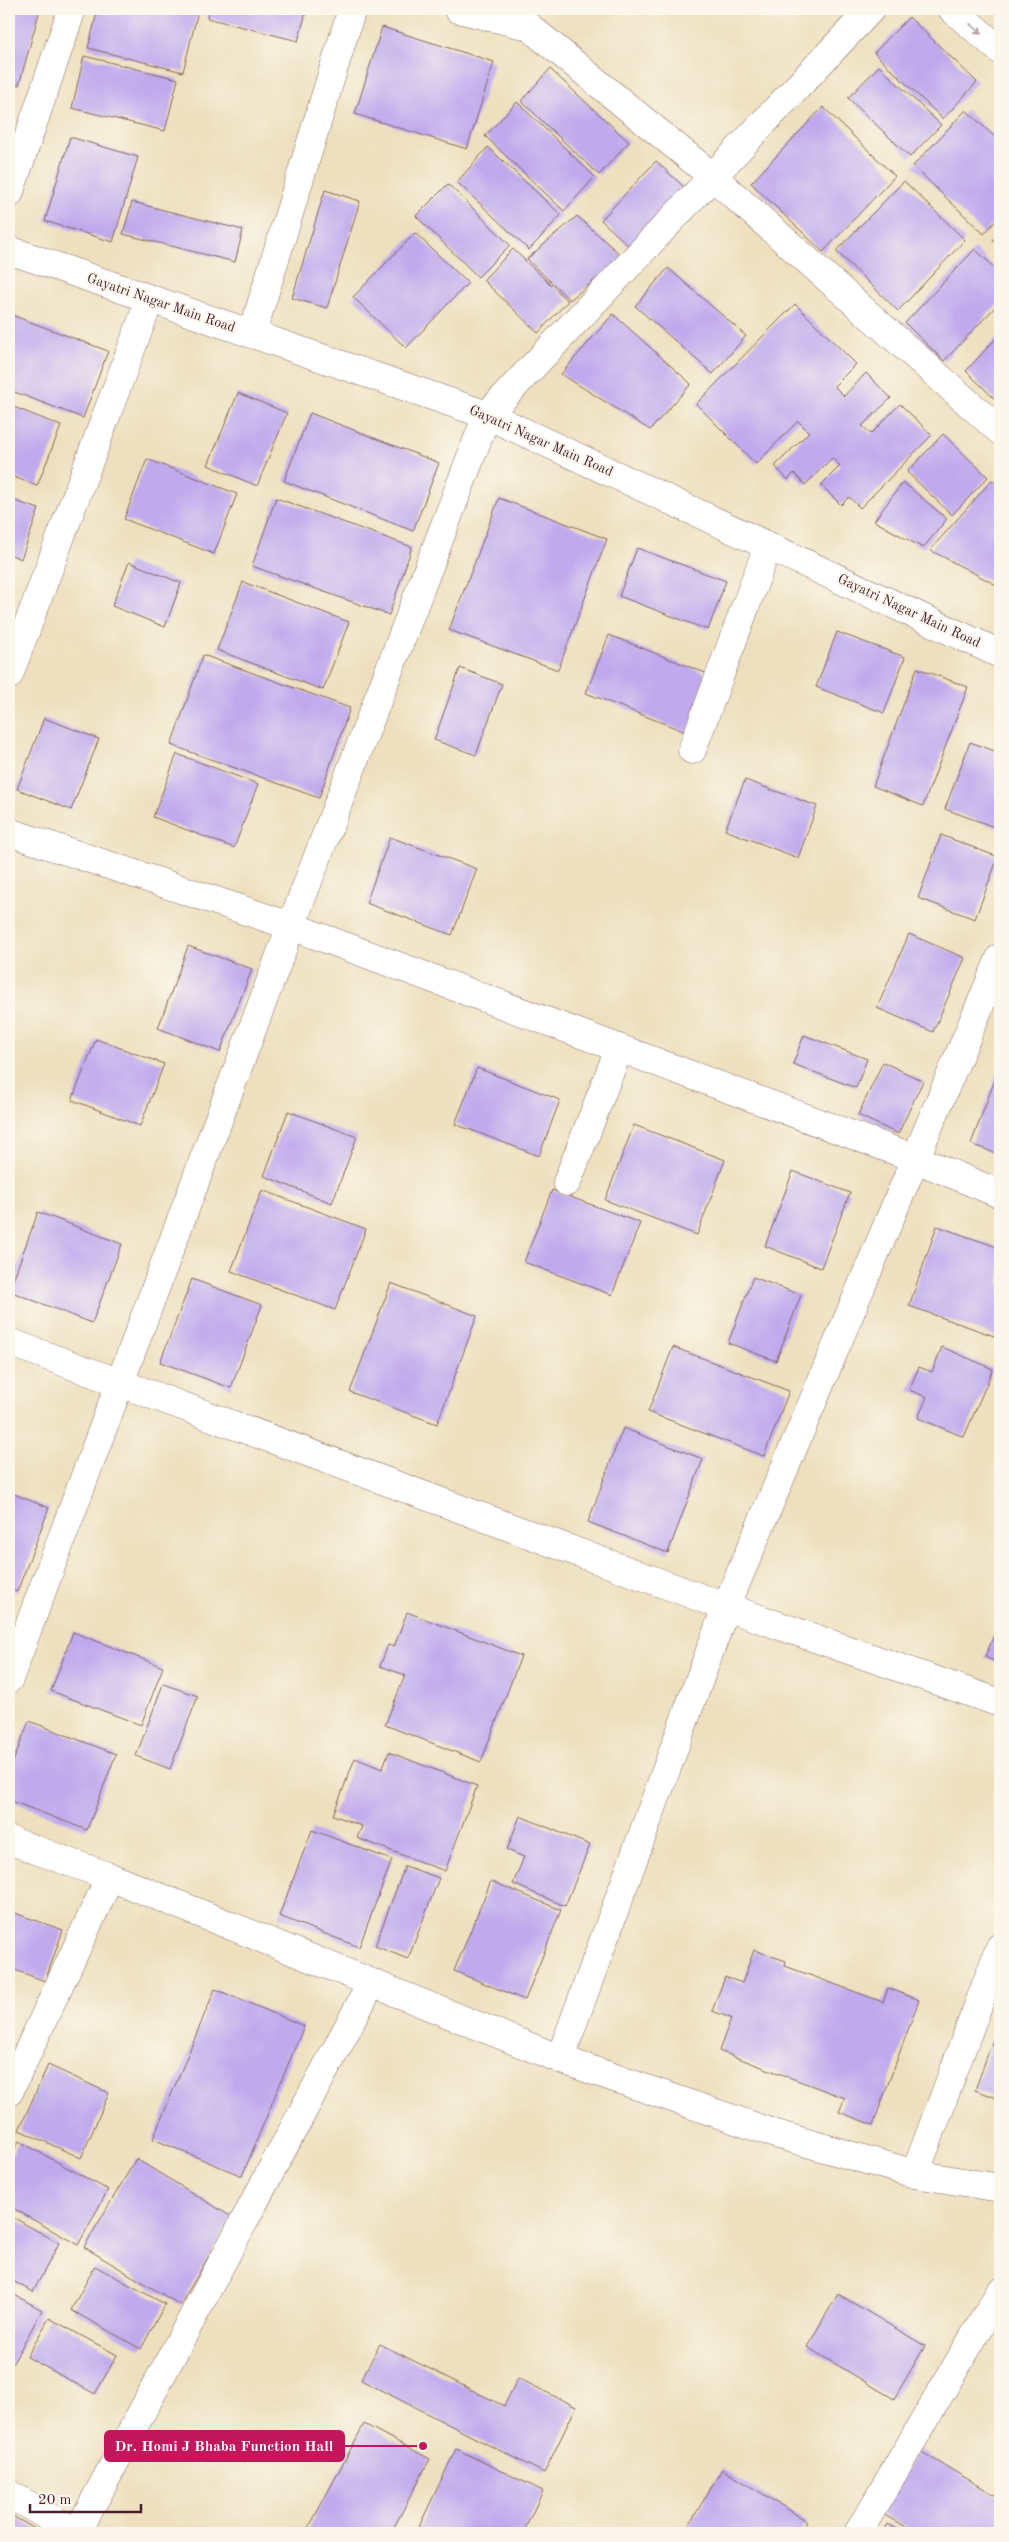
<svg xmlns="http://www.w3.org/2000/svg" width="1009" height="2542" font-family="'Old Standard TT',serif">
<rect width="100%" height="100%" fill="#fbf7ec"/>
<filter id="ink" filterUnits="userSpaceOnUse"><feTurbulence type="fractalNoise" baseFrequency=".02" numOctaves="2"/><feDisplacementMap in="SourceGraphic" scale="10" xChannelSelector="R" yChannelSelector="G"/><feConvolveMatrix kernelMatrix="1 2 1 2 8 2 1 2 1" color-interpolation-filters="sRGB"/></filter>
<filter id="wash" filterUnits="userSpaceOnUse"><feTurbulence type="fractalNoise" baseFrequency=".0096" numOctaves="4" result="noise"/><feDisplacementMap in="SourceGraphic" scale="20" xChannelSelector="R" yChannelSelector="G"/><feGaussianBlur stdDeviation="1.12" result="paint"/><feColorMatrix in="noise" values="0 0 0 0 0 0 0 0 0 0 0 0 0 0 0 0 0 1.4 0 .05"/><feComposite in="paint" operator="in"/></filter>
<g filter="url(#wash)">
<rect width="100%" height="100%" fill="#eee0be"/>
<g id="blocks">
<g fill="#c0aaed">
<path d="M9,9H40L19,85L9,83Z"/>
<path d="M98,9H174L197,15L183,72L88,48Z"/>
<path d="M209,9H307L298,41L207,18Z"/>
<path d="M909,17L977,82L943,119L874,53Z"/>
<path d="M382,27L494,62L467,149L355,114Z"/>
<path d="M84,56L178,79L165,131L72,108Z"/>
<path d="M879,66L941,125L910,157L848,98Z"/>
<path d="M550,69L629,142L599,175L521,101Z"/>
<path d="M517,102L595,177L564,211L485,136Z"/>
<path d="M823,107L895,176L823,252L751,183Z"/>
<path d="M966,110L1000,142V216L984,234L913,166Z"/>
<path d="M70,137L138,157L113,242L45,221Z"/>
<path d="M488,147L561,215L529,250L457,182Z"/>
<path d="M656,161L686,189L631,248L601,220Z"/>
<path d="M904,181L965,240L898,311L836,251Z"/>
<path d="M448,184L510,245L478,277L416,216Z"/>
<path d="M325,190L360,201L327,308L292,298Z"/>
<path d="M132,202L243,230L235,262L123,234Z"/>
<path d="M577,216L623,257L570,300L527,259Z"/>
<path d="M1000,232V246L993,240Z"/>
<path d="M415,233L468,283L406,348L353,297Z"/>
<path d="M513,249L568,301L538,333L483,280Z"/>
<path d="M975,249L1000,273V302L944,361L905,323Z"/>
<path d="M668,268L746,336L713,374L635,306Z"/>
<path d="M795,304L856,364L834,386L844,396L866,373L891,398L862,426L871,434L900,404L932,435L860,508L849,497L841,505L821,485L840,466L832,458L805,485L794,473L788,480L775,466L809,432L798,421L756,464L696,404Z"/>
<path d="M9,314L108,351L83,418L9,390Z"/>
<path d="M613,314L691,384L650,430L561,374Z"/>
<path d="M1000,334V400L998,402L966,371Z"/>
<path d="M238,393L287,413L257,486L208,465Z"/>
<path d="M9,405L61,426L37,486L9,475Z"/>
<path d="M310,413L439,463L413,531L284,481Z"/>
<path d="M943,434L988,477L952,515L907,472Z"/>
<path d="M147,459L237,494L214,554L124,519Z"/>
<path d="M992,480L1000,486V587L930,550Z"/>
<path d="M903,482L947,519L923,548L874,521Z"/>
<path d="M276,498L412,547L389,615L252,566Z"/>
<path d="M499,498L607,539L558,670L449,630Z"/>
<path d="M9,499L39,509L21,559L9,554Z"/>
<path d="M637,548L726,581L708,630L619,596Z"/>
<path d="M129,562L181,583L165,627L112,606Z"/>
<path d="M243,582L349,622L323,690L217,650Z"/>
<path d="M837,632L905,657L884,713L816,687Z"/>
<path d="M609,635L713,676L691,734L586,693Z"/>
<path d="M203,655L350,708L319,798L171,745Z"/>
<path d="M460,668L502,684L476,755L434,740Z"/>
<path d="M917,668L968,687L923,806L873,786Z"/>
<path d="M44,718L99,739L71,810L17,789Z"/>
<path d="M970,742L1000,753V829L945,809Z"/>
<path d="M177,754L258,784L234,848L153,817Z"/>
<path d="M745,780L817,806L798,858L725,830Z"/>
<path d="M941,835L998,857L975,919L918,898Z"/>
<path d="M390,837L477,869L452,935L366,903Z"/>
<path d="M909,934L965,958L933,1032L877,1008Z"/>
<path d="M188,946L252,969L220,1052L158,1028Z"/>
<path d="M804,1035L867,1059L856,1088L793,1064Z"/>
<path d="M96,1039L164,1064L140,1126L72,1100Z"/>
<path d="M883,1062L923,1081L898,1134L858,1115Z"/>
<path d="M1000,1066V1155L971,1144Z"/>
<path d="M477,1068L560,1100L539,1156L455,1124Z"/>
<path d="M288,1111L357,1137L332,1203L264,1176Z"/>
<path d="M634,1125L725,1160L697,1235L605,1200Z"/>
<path d="M793,1171L850,1193L821,1268L765,1246Z"/>
<path d="M262,1190L366,1229L335,1310L231,1271Z"/>
<path d="M552,1190L640,1223L612,1295L524,1262Z"/>
<path d="M38,1212L122,1244L92,1323L9,1291Z"/>
<path d="M937,1226L1000,1248V1338L909,1306Z"/>
<path d="M753,1277L801,1295L776,1361L728,1343Z"/>
<path d="M192,1279L262,1305L231,1388L160,1362Z"/>
<path d="M391,1283L477,1316L437,1424L350,1392Z"/>
<path d="M673,1347L789,1391L764,1456L648,1412Z"/>
<path d="M942,1347L993,1369L964,1437L918,1418L927,1397L909,1390L919,1367L932,1372Z"/>
<path d="M623,1428L703,1459L668,1553L588,1522Z"/>
<path d="M9,1492L49,1508L17,1592L9,1589Z"/>
<path d="M407,1612L521,1656L481,1762L385,1725L405,1675L380,1666L388,1645L394,1647Z"/>
<path d="M1000,1621V1664L985,1657Z"/>
<path d="M73,1632L163,1667L141,1725L51,1691Z"/>
<path d="M163,1684L198,1696L170,1769L136,1756Z"/>
<path d="M29,1721L116,1754L87,1830L9,1800V1772Z"/>
<path d="M389,1752L477,1786L445,1871L357,1838L362,1826L333,1815L355,1758L382,1769Z"/>
<path d="M520,1816L590,1845L565,1906L513,1884L524,1857L507,1850Z"/>
<path d="M312,1830L392,1860L359,1947L279,1916Z"/>
<path d="M405,1866L439,1878L408,1959L375,1946Z"/>
<path d="M491,1881L561,1910L525,2000L454,1971Z"/>
<path d="M9,1911L63,1930L45,1981L9,1968Z"/>
<path d="M754,1950L786,1961L785,1966L883,2002L888,1988L919,2000L873,2125L839,2112L845,2098L719,2051L731,2018L712,2011L725,1977L742,1983Z"/>
<path d="M215,1989L304,2026L242,2176L153,2139Z"/>
<path d="M1000,2020V2099L975,2090Z"/>
<path d="M48,2065L109,2093L81,2158L19,2130Z"/>
<path d="M19,2141L108,2190L78,2245L9,2206V2159Z"/>
<path d="M136,2159L232,2217L180,2305L84,2247Z"/>
<path d="M9,2215L59,2243L33,2292L9,2279Z"/>
<path d="M95,2266L165,2304L141,2349L71,2310Z"/>
<path d="M9,2292L42,2310L13,2363L9,2361Z"/>
<path d="M838,2294L925,2346L894,2399L807,2347Z"/>
<path d="M49,2318L117,2355L95,2394L27,2357Z"/>
<path d="M380,2344L504,2406L518,2378L576,2407L544,2473L361,2380Z"/>
<path d="M364,2424L430,2459L391,2533H306Z"/>
<path d="M456,2449L543,2491L523,2533H416Z"/>
<path d="M918,2450L1000,2498V2533H916L881,2513Z"/>
<path d="M722,2469L807,2521L800,2533H704L689,2525Z"/>
<path d="M9,2514L42,2533H9Z"/>
<path d="M888,2524L904,2533H883Z"/>
</g>
</g>
</g>
<g filter="url(#ink)">
<use href="#blocks" fill-opacity="0" stroke="#83635e" stroke-width="1"/>
<g fill="none" stroke-linecap="round" stroke-linejoin="round">
<defs>
<g id="street">
<path d="M458,9L528,26L712,176L1000,431"/>
<path d="M952,9L1000,50"/>
<path d="M9,194L72,9"/>
<path d="M252,334L352,9"/>
<path d="M9,675L150,299"/>
<path d="M692,750L768,546"/>
<path d="M9,832L291,926L914,1158L1000,1194"/>
<path d="M567,1182L619,1049"/>
<path d="M9,1342L726,1607L1000,1703"/>
<path d="M9,1679L291,926L487,415L871,9"/>
<path d="M9,1840L110,1877L560,2059L776,2134L915,2174L1000,2188"/>
<path d="M560,2059L726,1607L1000,958"/>
<path d="M9,2092L110,1877"/>
<path d="M915,2174L1000,1947"/>
<path d="M9,2494L77,2533"/>
<path d="M77,2533L371,1984"/>
<path d="M858,2533L1000,2292"/>
</g>
<path id="secondary" d="M9,250L487,415L1000,654"/>
</defs>
<use href="#street" stroke="#83635e" stroke-width="29"/>
<use href="#secondary" stroke="#83635e" stroke-width="29"/>
<use href="#street" stroke="#fff" stroke-width="28"/>
<use href="#secondary" stroke="#fff" stroke-width="28"/>
</g>
<defs><path id="oneway-shaft" d="M-6 0H5M1.5-3L5.5 0L1.5 3" fill="none" stroke-width="1.6" stroke-linecap="round" stroke-linejoin="round" transform="scale(1.25)"/></defs>
<use stroke="#ae9aa0" href="#oneway-shaft" transform="translate(976 29) rotate(41)"/>
</g>
<g text-anchor="middle" dominant-baseline="central" stroke-width="4.5" stroke-linejoin="round" paint-order="stroke">
<g font-size="14" fill="#4a1f2b" stroke="#fbf7ec">
<text transform="translate(161 303) rotate(19)">Gayatri Nagar Main Road</text>
<text transform="translate(541 441) rotate(24)">Gayatri Nagar Main Road</text>
<text transform="translate(909 611) rotate(25)">Gayatri Nagar Main Road</text>
</g>
</g>
<path fill="none" stroke="#c2185b" stroke-width="2" d="M423 2446L344 2446"/>
<circle fill="#c2185b" stroke="#fbf7ec" stroke-width="2" cx="423" cy="2446" r="5"/>
<rect fill="#c2185b" stroke="#c2185b" stroke-width="2" x="105" y="2431" width="239" height="30" rx="5"/>
<g font-size="15" text-anchor="middle" font-weight="bold" fill="#fff">
<text x="224" y="2451">Dr. Homi J Bhaba Function Hall</text>
</g>
<rect width="1009" height="2542" fill="none" stroke="#fbf7ec" stroke-width="30"/>
<path d="M30 2504v8h111v-8" fill="none" stroke="#4a1f2b" stroke-width="2.5"/>
<text x="38" y="2504" font-size="15" fill="#4a1f2b" stroke="#fbf7ec" stroke-width="4" paint-order="stroke">20 m</text>
</svg>
